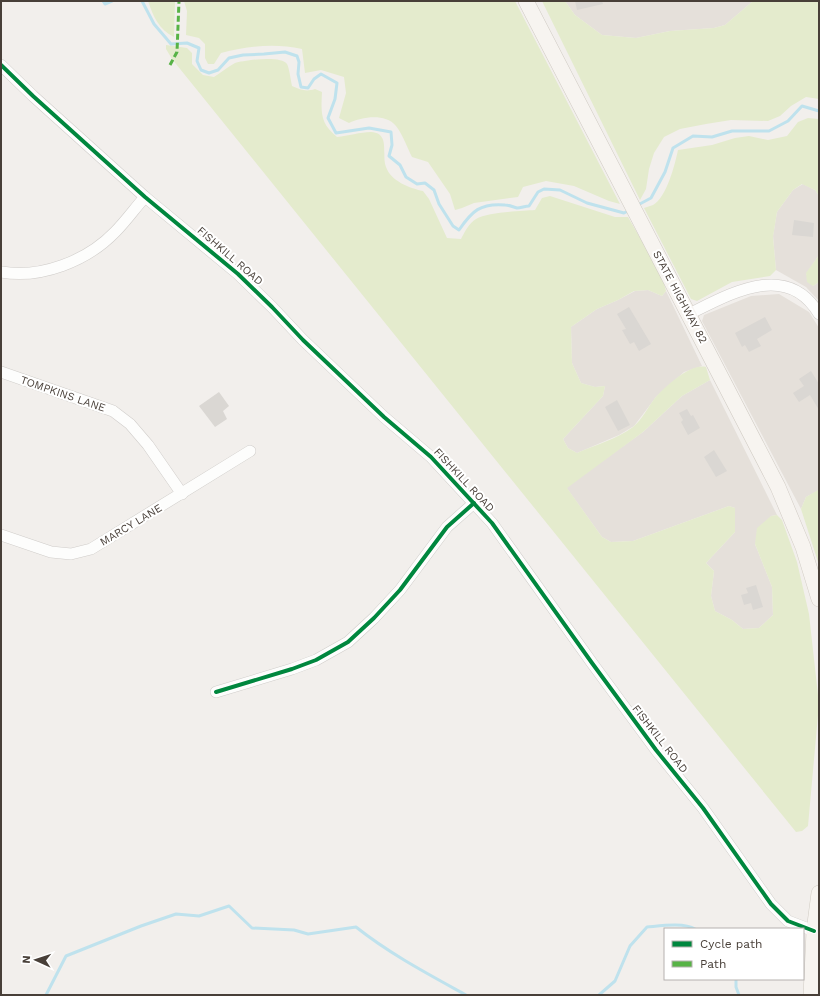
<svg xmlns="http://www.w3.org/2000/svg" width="820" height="996" font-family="'Work Sans',sans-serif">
<rect width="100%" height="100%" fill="#f2efec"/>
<g fill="#e5e0da">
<path d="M565,1H753L725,25L714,28L670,31L636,38L602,35L575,15Z"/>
<path d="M803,184L815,190L819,196V255L806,274L813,286L819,282V301L806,287L776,270L773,236L777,212L793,190Z"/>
<path d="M648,290L662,296L666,291L702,366L684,372L656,397L634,426L619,435L577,453L568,448L563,439L603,396L605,386L595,387L581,383L572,363L571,327L597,309L618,300L635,291Z"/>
<path d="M779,294L809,312L819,328V490L806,497L801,509L702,321L704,315L751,296Z"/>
<path d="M710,380L777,515L771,516L755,544L772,587L773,615L759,628L743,629L732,620L715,611L711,596L714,571L706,563L735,532V508L729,506L633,541L611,542L602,537L566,487L643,432L682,396Z"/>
</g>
<g fill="#e4ebcd">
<path d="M148,1H175L174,37C159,30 153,16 148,1Z"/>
<path d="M184,1H515L620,204L609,201L574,186L546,181L523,187L518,197L474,203L462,208L455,210L450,194L428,162L412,157C407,147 403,135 396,126C385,113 362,117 349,123L339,118L346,93L344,77L321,70L305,73L302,49C274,43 249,46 221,53L214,64H208L205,58V44L199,38L186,35L187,11Z"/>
<path d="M542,1H565L575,15L602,35L636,38L670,31L714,28L725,25L753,1H819V99L806,97L791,106L780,116L768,121L731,120L706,124L680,129L664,137L654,153L649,169L646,189L640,200Z"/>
<path d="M166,45L187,48L192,53V64L203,75L214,77C220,73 228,67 235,63C244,60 282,55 287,64C289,67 291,81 292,86C301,90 306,92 315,89L322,92C321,113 320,123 337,137C348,136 360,132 371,132C391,133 381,155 386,167C391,181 409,188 423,191L429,199L447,238L461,239C464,233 469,223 476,219C488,212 521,211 535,210L542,198L550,196L615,217H628L662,276L666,291L662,296L648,290L634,291L618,300L597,309L571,327L572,363L581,383L595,387L605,386L603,396L563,439L568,448L577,453C595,445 617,439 633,427C642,420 648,407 655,398C665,387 690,363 706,367L710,380L682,396L643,432L567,488L602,537L611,542L633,541L729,506L735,508V532L706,563L714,571L711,596L715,611L732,620L743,629L759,628L773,615L772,587L755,544L757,528L771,516L777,515L782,520L797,562L809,614L819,704L808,826L802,831L796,832L172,59L166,49Z"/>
<path d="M808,118L819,119V196L815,190L802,184L793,190L777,212L773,237L776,270L770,276L732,282L697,301L691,299L644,208C647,207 650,206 653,205C667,197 675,164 678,150L712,145L735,138L749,136L768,140L787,136L798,122Z"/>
<path d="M819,255V282L813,286L807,282L806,273Z"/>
<path d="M818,490H819V565L801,509L806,497Z"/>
</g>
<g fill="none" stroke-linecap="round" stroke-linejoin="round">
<g stroke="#bfe2ed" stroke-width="3">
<path d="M103,1L105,4L112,1"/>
<path d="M142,1L154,24L171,44L187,43L199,48L197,61L201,70L209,73L218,70L229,58L243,55L264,54L285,52L297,56L299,62L298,74L301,87L308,88L314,79L321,74L337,83L335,99L328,118L336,133L369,128L391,132L392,145L389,156L400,165L406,177L417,184L425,183L434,190L439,204L453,226L459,230C472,211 480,203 505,205C509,205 513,207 517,208C521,208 525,206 529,206L538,192L544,189L560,190L587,203L624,213L630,210"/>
<path d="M636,206L651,198L665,172L673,148L693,136L712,137L732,131H769L788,121L802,106L819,111"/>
<path d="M736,979V987L739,995"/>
<path d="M46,995L66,956L141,926L176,914L199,916L229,906L252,928L294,930L308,934L356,927C390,954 428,974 466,995"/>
<path d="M599,995L615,981L630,946L647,927C659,926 684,922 695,929"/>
</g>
</g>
<g fill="#dad7d3">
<path d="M575,1H602L603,4L577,10Z"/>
<path d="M794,220L814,223L813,237L792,235Z"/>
<path d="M629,307L651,344L639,351L634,342L630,344L622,330L626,329L617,314Z"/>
<path d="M765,317L772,330L757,339L761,346L749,352L745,345L742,347L735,333Z"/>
<path d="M811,371L819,384V410L810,395L799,402L793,393L804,386L799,379Z"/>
<path d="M219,392L229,406L223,411L227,419L215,427L199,406Z"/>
<path d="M617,400L630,425L618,431L605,407Z"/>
<path d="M687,409L691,416L693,415L700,428L688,435L681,422L683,420L679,413Z"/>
<path d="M714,450L727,471L716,477L704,457Z"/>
<path d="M756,585L763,607L753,610L751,603L744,605L741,595L748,593L746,588Z"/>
</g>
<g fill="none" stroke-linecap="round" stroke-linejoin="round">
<defs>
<g id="minor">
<path d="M1,65L33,96L145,197L238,274L272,307L303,340L384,417L431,457L492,523L592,663L656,750L703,808L771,904L788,921L814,931"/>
<path d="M1,272C41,279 87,261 115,232C126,221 135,208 145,197"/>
<path d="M689,314C730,294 787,260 819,314"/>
<path d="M1,372L113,411L130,424L148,445L182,494"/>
<path d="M1,535L51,552L71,554L91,549L250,451"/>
<path d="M216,692L292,669L316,660L348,642L374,618L400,590L447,527L474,503"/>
</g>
<g id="secondary">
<path d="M526,1L778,487L803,547L819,599"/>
<path d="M811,995L814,931L819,893"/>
</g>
</defs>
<use href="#minor" stroke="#d0cdca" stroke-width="12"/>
<use href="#secondary" stroke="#d0cbc3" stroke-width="16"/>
<use href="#minor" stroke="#fdfdfc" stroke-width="11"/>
<use href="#secondary" stroke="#f7f4f0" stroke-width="15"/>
<path stroke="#57b346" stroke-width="3" stroke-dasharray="6 3" stroke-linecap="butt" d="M170,65L177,52L179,1"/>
<defs>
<g id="cycleway">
<path d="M1,65L33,96L145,197L238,274L272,307L303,340L384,417L431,457L492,523L592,663L656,750L703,808L771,904L788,921L814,931"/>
<path d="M216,692L292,669L316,660L348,642L374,618L400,590L447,527L474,503"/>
</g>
</defs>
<use href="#cycleway" stroke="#fff" stroke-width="6"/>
<use href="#cycleway" stroke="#00873e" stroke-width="4"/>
</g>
<g text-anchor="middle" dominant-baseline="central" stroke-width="4" stroke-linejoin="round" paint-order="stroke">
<g font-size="11" fill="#483f38" stroke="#fff">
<text transform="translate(230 256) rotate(41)">FISHKILL ROAD</text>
<text transform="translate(680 297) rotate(62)">STATE HIGHWAY 82</text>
<text transform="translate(63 394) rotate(19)">TOMPKINS LANE</text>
<text transform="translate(464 480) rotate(47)">FISHKILL ROAD</text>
<text transform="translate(131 525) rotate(-31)">MARCY LANE</text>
<text transform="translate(660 739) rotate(52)">FISHKILL ROAD</text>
</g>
</g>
<rect width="820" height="996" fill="none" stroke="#483f38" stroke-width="4"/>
<rect x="664" y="928" width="140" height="52" fill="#ffffff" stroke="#b6b2af"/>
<rect x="672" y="941" width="20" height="6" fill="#00873e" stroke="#b6b2af"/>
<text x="700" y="948" font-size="12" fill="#483f38">Cycle path</text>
<rect x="672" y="961" width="20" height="6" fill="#57b346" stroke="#b6b2af"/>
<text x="700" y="968" font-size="12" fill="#483f38">Path</text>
<g transform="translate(36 960) rotate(273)" stroke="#ffffff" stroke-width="3" paint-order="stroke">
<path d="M0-3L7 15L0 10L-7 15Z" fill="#483f38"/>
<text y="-6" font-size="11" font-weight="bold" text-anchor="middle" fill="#483f38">N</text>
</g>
</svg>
